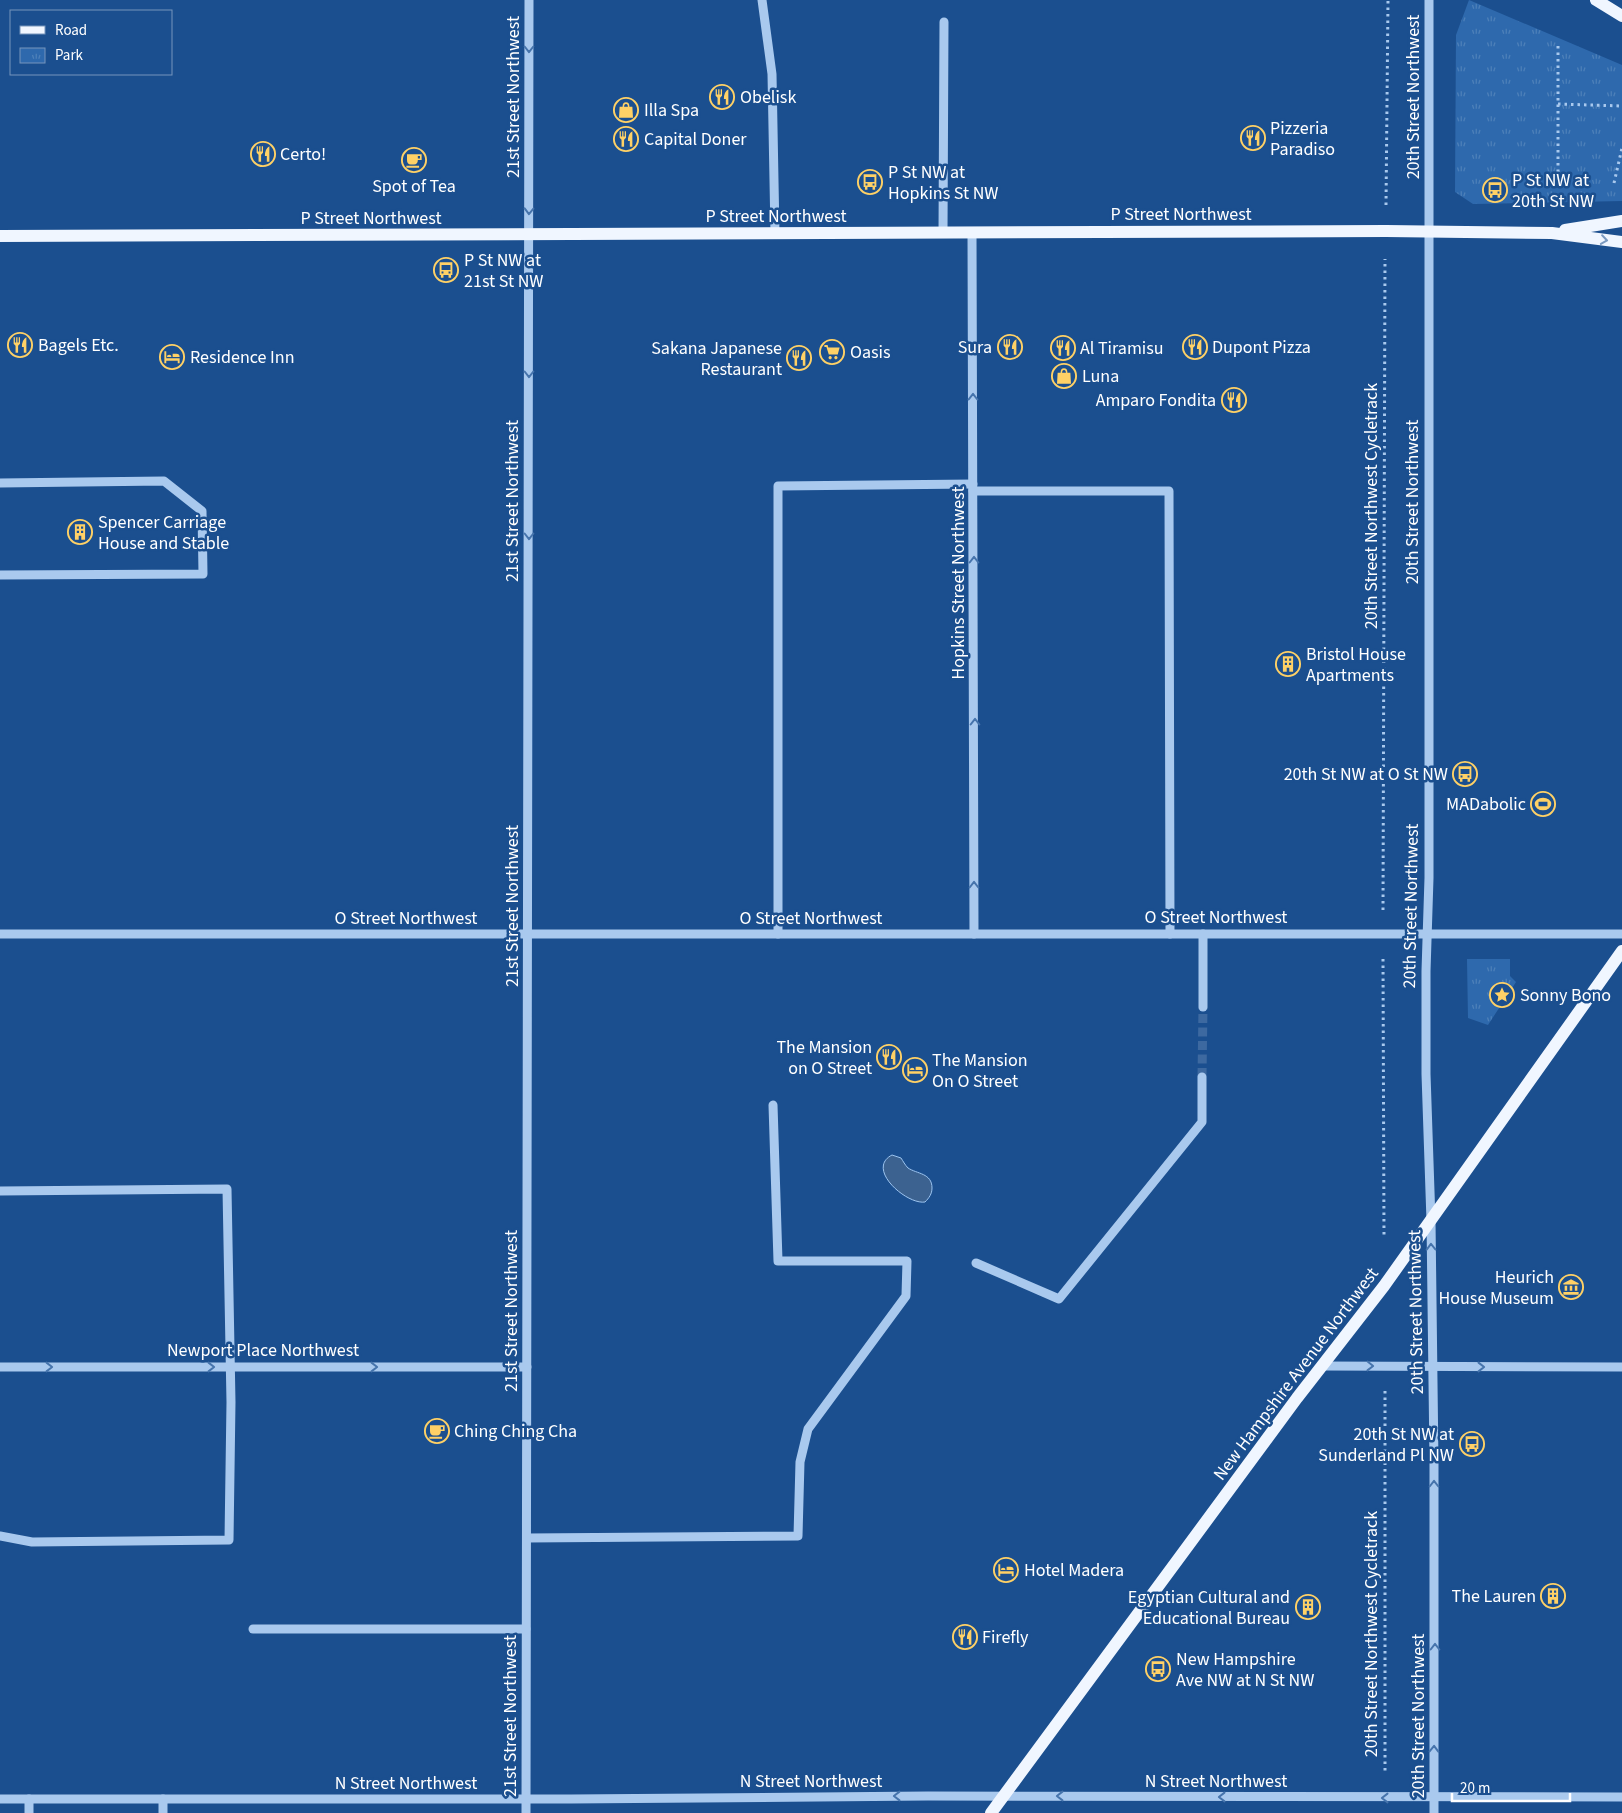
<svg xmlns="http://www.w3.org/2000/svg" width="1622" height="1813" font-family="'Source Sans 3',sans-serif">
<defs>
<pattern id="park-tufts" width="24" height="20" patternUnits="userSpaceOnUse" patternTransform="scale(1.25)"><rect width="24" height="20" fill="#2e69ad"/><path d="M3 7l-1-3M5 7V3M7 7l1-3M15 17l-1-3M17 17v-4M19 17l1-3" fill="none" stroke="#4d80b9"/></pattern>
</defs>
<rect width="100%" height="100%" fill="#1b4f8f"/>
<g fill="url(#park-tufts)">
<path d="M1469,0L1622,65V201L1473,204L1455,192L1456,35Z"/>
<path d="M1467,959H1510V976L1516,982L1488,1025L1468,1018Z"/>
</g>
<path fill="#3c6290" stroke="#9cc4f0" d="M892,1155L901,1158C903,1161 905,1165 908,1168C917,1174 932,1173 932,1188C932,1194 929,1198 925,1202C907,1205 865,1169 892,1155Z"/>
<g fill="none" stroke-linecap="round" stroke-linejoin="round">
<path stroke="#3d69a0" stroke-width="9" stroke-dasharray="9 4.5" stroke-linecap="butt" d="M1202,1077L1203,1007"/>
<g stroke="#a9c9ee" stroke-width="3" stroke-dasharray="2.5 4" stroke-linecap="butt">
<path d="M1558,46V181"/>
<path d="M1558,104L1622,106"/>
<path d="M1614,183L1622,148"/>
<path d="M1386,205L1388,0"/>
<path d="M1383,910L1385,259"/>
<path d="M1383,959L1384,1237"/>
<path d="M1385,1391V1772"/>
</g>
<g stroke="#a9c9ee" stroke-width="9">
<path d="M762,0L772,74L775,234"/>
<path d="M1429,0V878L1426,971V1074L1431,1221L1434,1462V1813"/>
<path d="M943,233L944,22"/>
<path d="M972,233L974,934"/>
<path d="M0,483L164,481L202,511L203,574L0,575"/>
<path d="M973,491H1169L1170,934"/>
<path d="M0,934H1622"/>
<path d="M778,934V486L973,484"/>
<path d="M1203,934V1007"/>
<path d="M0,1191L227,1189L231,1402L229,1540L32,1542L0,1536"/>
<path d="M976,1263L1059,1299L1202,1122V1077"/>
<path d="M1321,1366L1622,1367"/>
<path d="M0,1367H527"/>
<path d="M527,1538L798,1536L800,1462L808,1429L906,1296L907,1261H778L773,1105"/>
<path d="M253,1629H526"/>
<path d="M0,1799H571L928,1796L1622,1797"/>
<path d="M29,1799V1813"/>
<path d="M163,1813V1799"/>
<path d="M526,1813L529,0"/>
</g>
<g stroke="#f0f6ff" stroke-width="12">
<path d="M1596,0L1622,16"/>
<path d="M1565,230L1622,221"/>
<path d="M0,236L1386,231L1552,233L1622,242"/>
<path d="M991,1813L1297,1398L1384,1286L1622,951"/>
</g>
</g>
<defs><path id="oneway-chevron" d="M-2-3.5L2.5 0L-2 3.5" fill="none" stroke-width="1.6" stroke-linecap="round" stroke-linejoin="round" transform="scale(1.25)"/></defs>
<g stroke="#4674ac">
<use href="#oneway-chevron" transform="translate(529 49) rotate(90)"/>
<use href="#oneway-chevron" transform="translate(529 211) rotate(91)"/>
<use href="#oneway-chevron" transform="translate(529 374) rotate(90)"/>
<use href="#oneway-chevron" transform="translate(973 397) rotate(-90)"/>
<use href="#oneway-chevron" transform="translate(529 536) rotate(90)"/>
<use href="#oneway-chevron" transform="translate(974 560) rotate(-90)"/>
<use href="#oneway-chevron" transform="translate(975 722) rotate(-90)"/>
<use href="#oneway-chevron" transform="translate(974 885) rotate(-90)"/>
<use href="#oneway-chevron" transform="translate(1431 1247) rotate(-91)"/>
<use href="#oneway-chevron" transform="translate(1370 1366) rotate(1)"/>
<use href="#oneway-chevron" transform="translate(49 1367)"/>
<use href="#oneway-chevron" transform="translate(211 1367)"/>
<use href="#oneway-chevron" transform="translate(374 1367)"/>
<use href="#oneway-chevron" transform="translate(1481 1367)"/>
<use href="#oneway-chevron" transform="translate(1434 1484) rotate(-90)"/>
<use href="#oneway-chevron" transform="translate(1435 1647) rotate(-90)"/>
<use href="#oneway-chevron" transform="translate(1434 1749) rotate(-89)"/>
<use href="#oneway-chevron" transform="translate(897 1796) rotate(180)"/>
<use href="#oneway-chevron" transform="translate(1060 1796) rotate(180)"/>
<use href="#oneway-chevron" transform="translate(1222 1797) rotate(-180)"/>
<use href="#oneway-chevron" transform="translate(1385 1798) rotate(-180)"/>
</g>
<use stroke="#7b9ac1" href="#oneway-chevron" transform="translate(1604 240) rotate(8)"/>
<defs>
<symbol id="restaurant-ring" viewBox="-11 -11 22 22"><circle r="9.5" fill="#1b4f8f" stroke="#ffd166" stroke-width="1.5"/><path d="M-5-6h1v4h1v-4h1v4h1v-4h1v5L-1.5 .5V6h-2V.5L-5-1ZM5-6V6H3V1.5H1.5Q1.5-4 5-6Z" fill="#ffd166"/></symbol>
<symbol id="shop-ring" viewBox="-11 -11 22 22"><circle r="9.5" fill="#1b4f8f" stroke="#ffd166" stroke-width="1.5"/><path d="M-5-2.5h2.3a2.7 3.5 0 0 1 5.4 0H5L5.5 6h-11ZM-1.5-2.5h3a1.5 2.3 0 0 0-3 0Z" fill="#ffd166"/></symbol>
<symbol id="cafe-ring" viewBox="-11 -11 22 22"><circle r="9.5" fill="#1b4f8f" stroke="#ffd166" stroke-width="1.5"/><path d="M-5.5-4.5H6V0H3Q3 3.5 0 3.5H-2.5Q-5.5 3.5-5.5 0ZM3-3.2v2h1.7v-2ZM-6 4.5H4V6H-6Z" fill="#ffd166"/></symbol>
<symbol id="bus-ring" viewBox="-11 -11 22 22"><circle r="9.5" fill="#1b4f8f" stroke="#ffd166" stroke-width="1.5"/><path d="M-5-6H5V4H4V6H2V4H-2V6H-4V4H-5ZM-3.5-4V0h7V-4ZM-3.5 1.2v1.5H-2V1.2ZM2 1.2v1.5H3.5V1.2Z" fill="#ffd166"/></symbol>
<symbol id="supermarket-ring" viewBox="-11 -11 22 22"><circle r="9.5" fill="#1b4f8f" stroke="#ffd166" stroke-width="1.5"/><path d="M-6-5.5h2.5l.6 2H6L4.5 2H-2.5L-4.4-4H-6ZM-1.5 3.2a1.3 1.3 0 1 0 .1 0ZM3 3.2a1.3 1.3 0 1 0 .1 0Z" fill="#ffd166"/></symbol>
<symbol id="hotel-ring" viewBox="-11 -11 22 22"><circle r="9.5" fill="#1b4f8f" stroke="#ffd166" stroke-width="1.5"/><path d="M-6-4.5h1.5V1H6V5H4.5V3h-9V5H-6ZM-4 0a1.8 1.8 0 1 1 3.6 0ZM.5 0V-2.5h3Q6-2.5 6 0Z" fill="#ffd166"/></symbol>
<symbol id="building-ring" viewBox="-11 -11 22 22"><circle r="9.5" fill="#1b4f8f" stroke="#ffd166" stroke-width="1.5"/><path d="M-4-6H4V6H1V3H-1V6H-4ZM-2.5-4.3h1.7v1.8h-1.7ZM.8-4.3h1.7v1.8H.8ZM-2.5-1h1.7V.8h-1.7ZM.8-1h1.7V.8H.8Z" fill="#ffd166"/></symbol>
<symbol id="stadium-ring" viewBox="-11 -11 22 22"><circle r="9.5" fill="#1b4f8f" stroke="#ffd166" stroke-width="1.5"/><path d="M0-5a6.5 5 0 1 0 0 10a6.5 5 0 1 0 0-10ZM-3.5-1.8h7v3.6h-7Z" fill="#ffd166"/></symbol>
<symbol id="sight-ring" viewBox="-11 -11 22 22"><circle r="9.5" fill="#1b4f8f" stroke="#ffd166" stroke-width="1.5"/><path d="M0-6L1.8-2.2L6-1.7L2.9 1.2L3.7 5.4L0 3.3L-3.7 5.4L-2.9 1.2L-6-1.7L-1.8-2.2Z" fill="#ffd166"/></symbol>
<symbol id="museum-ring" viewBox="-11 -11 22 22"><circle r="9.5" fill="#1b4f8f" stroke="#ffd166" stroke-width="1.5"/><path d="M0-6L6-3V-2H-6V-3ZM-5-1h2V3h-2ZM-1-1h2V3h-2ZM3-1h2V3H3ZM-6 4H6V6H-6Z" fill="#ffd166"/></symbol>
</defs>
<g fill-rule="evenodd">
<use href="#restaurant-ring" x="708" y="83" width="28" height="28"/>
<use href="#shop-ring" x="612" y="96" width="28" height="28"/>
<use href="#restaurant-ring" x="1239" y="124" width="28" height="28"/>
<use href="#restaurant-ring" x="612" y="125" width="28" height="28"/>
<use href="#restaurant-ring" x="249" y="140" width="28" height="28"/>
<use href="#cafe-ring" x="400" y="146" width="28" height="28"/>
<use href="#bus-ring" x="856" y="168" width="28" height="28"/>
<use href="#bus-ring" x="1481" y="176" width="28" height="28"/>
<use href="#bus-ring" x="432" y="256" width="28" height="28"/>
<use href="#restaurant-ring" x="6" y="331" width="28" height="28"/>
<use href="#restaurant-ring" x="996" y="333" width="28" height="28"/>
<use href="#restaurant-ring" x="1181" y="333" width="28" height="28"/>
<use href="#restaurant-ring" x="1049" y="334" width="28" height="28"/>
<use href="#supermarket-ring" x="818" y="338" width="28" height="28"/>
<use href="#hotel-ring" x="158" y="343" width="28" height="28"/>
<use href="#restaurant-ring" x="785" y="344" width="28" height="28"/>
<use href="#shop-ring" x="1050" y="362" width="28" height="28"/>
<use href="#restaurant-ring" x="1220" y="386" width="28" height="28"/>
<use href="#building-ring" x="66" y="518" width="28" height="28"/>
<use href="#building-ring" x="1274" y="650" width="28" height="28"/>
<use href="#bus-ring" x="1451" y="760" width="28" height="28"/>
<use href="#stadium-ring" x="1529" y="790" width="28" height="28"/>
<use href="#sight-ring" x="1488" y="981" width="28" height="28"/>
<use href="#restaurant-ring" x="875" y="1043" width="28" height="28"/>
<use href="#hotel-ring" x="901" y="1056" width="28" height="28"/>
<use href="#museum-ring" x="1557" y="1273" width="28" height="28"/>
<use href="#cafe-ring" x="423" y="1417" width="28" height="28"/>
<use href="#bus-ring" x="1458" y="1430" width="28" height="28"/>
<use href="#hotel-ring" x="992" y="1556" width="28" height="28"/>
<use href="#building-ring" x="1539" y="1582" width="28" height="28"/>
<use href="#building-ring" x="1294" y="1593" width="28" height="28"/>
<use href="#restaurant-ring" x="951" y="1623" width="28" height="28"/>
<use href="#bus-ring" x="1144" y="1655" width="28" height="28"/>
</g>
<g text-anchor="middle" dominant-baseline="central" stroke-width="5" stroke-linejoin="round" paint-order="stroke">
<g font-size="18" fill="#fff" stroke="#1b4f8f">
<text transform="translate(513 97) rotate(-90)">21st Street Northwest</text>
<text transform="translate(1413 97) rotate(-90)">20th Street Northwest</text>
<text x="1181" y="214">P Street Northwest</text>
<text x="776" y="216">P Street Northwest</text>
<text x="371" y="218">P Street Northwest</text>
<text transform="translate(512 501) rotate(-90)">21st Street Northwest</text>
<text transform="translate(1412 502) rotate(-90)">20th Street Northwest</text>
<text transform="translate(1371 506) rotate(-90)">20th Street Northwest Cycletrack</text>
<text transform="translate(958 583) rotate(-90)">Hopkins Street Northwest</text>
<text transform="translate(512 906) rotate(-90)">21st Street Northwest</text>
<text transform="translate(1411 906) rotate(-89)">20th Street Northwest</text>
<text x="1216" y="917">O Street Northwest</text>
<text x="406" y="918">O Street Northwest</text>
<text x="811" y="918">O Street Northwest</text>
<text transform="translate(511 1311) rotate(-90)">21st Street Northwest</text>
<text transform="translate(1416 1312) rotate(-91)">20th Street Northwest</text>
<text x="263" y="1350">Newport Place Northwest</text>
<text transform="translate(1296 1374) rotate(-53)">New Hampshire Avenue Northwest</text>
<text transform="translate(1371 1634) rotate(-90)">20th Street Northwest Cycletrack</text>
<text transform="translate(510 1716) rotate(-90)">21st Street Northwest</text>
<text transform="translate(1418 1716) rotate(-90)">20th Street Northwest</text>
<text x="811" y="1781">N Street Northwest</text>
<text x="1216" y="1781">N Street Northwest</text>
<text x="406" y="1783">N Street Northwest</text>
</g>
<g font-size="18" fill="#fff" stroke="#1b4f8f" text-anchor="start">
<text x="740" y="97">Obelisk</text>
<text x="644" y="110">Illa Spa</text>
<text x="1270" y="128">Pizzeria<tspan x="1270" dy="21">Paradiso</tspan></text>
<text x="644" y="139">Capital Doner</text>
<text x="280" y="154">Certo!</text>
<text x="888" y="172">P St NW at<tspan x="888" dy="21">Hopkins St NW</tspan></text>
<text x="1512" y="180">P St NW at<tspan x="1512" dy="21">20th St NW</tspan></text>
<text x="414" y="186" text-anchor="middle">Spot of Tea</text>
<text x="464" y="260">P St NW at<tspan x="464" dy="21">21st St NW</tspan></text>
<text x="38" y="345">Bagels Etc.</text>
<text x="992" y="347" text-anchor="end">Sura</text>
<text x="1212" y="347">Dupont Pizza</text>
<text x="782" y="348" text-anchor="end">Sakana Japanese<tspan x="782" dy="21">Restaurant</tspan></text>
<text x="1080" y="348">Al Tiramisu</text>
<text x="850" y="352">Oasis</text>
<text x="190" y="357">Residence Inn</text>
<text x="1082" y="376">Luna</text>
<text x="1216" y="400" text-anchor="end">Amparo Fondita</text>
<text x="98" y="522">Spencer Carriage<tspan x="98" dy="21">House and Stable</tspan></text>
<text x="1306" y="654">Bristol House<tspan x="1306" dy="21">Apartments</tspan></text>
<text x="1448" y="774" text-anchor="end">20th St NW at O St NW</text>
<text x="1526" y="804" text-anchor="end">MADabolic</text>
<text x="1520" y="995">Sonny Bono</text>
<text x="872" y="1047" text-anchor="end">The Mansion<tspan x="872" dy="21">on O Street</tspan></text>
<text x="932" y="1060">The Mansion<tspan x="932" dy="21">On O Street</tspan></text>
<text x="1554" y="1277" text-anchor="end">Heurich<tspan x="1554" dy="21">House Museum</tspan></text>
<text x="454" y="1431">Ching Ching Cha</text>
<text x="1454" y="1434" text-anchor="end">20th St NW at<tspan x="1454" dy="21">Sunderland Pl NW</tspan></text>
<text x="1024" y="1570">Hotel Madera</text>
<text x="1536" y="1596" text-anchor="end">The Lauren</text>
<text x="1290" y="1597" text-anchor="end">Egyptian Cultural and<tspan x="1290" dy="21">Educational Bureau</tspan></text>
<text x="982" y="1637">Firefly</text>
<text x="1176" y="1659">New Hampshire<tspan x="1176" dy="21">Ave NW at N St NW</tspan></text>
</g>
</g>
<rect x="10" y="10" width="162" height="65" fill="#1b4f8f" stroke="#7695bc"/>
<rect x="20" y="26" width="25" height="8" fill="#f0f6ff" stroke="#7695bc"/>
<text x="55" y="35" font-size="15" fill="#ffffff">Road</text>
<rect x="20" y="48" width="25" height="15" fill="url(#park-tufts)" stroke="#7695bc"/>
<text x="55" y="60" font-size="15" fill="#ffffff">Park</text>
<path d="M1452 1793v8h118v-8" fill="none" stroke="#ffffff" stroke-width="2.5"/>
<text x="1460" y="1793" font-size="15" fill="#ffffff" stroke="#1b4f8f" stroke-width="4" paint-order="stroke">20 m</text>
</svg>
